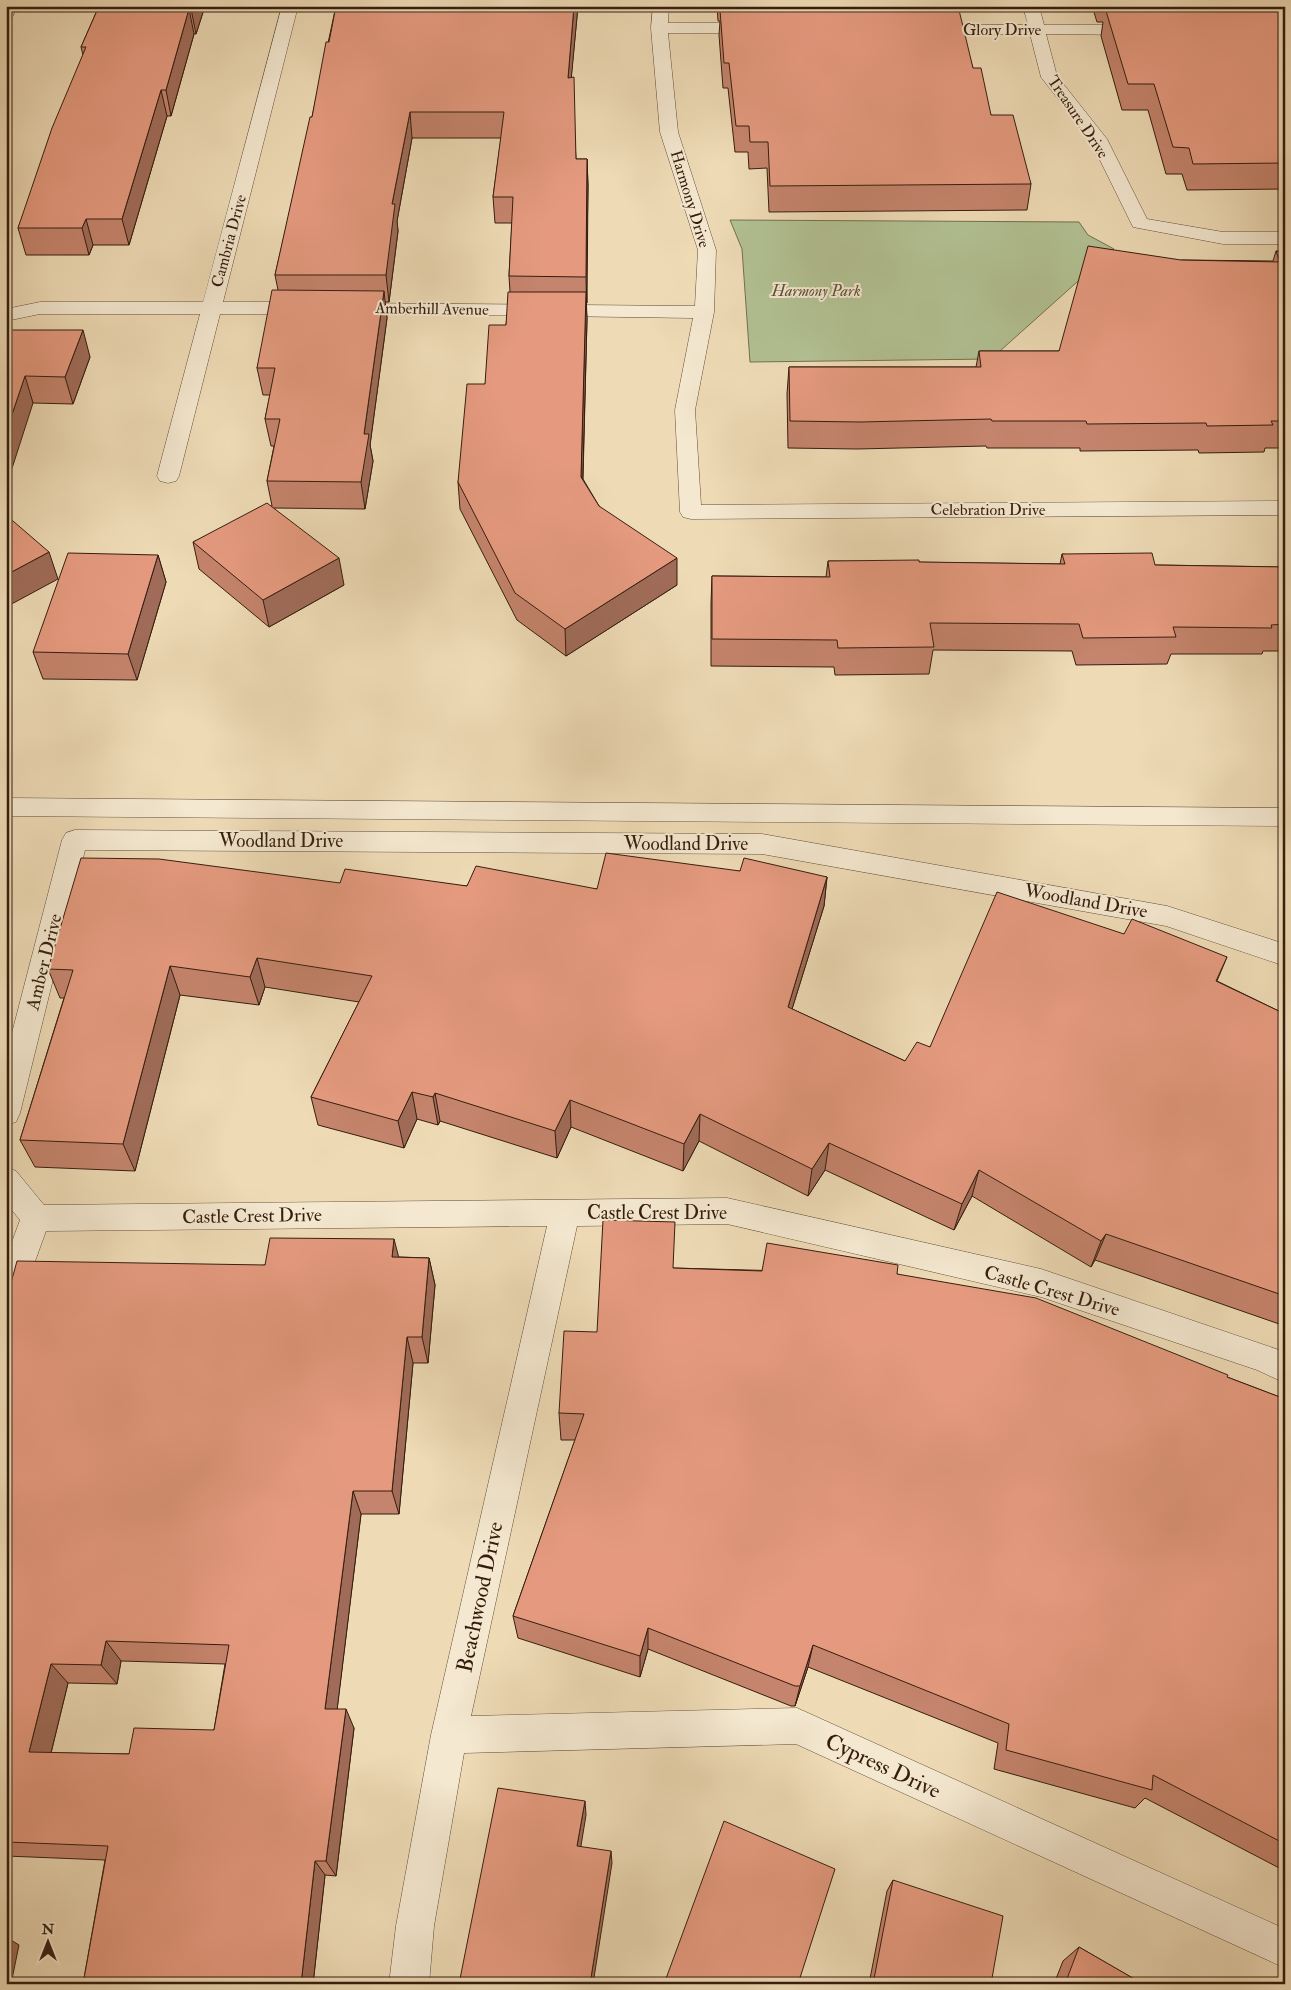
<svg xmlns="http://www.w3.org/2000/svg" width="1291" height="1990" font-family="'IM FELL Double Pica',serif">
<rect width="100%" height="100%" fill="#eedbb6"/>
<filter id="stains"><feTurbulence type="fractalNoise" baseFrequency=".004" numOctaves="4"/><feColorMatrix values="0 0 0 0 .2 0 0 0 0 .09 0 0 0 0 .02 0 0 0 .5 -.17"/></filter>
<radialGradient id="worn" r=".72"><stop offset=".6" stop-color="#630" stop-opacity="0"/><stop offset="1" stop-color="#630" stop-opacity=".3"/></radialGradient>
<path fill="#b2c193" stroke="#746f50" d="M730,220L1079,222L1088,235L1114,249L991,359L750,362L742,249Z"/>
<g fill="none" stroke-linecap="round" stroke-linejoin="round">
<defs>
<path id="service" d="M6,798L1285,808V826L6,816Z"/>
<g id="minor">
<path d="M282,6H298L223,302H306L313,304L316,308L313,312L306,314H220L179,476L176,481L168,483L160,481L157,476L200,314H40L6,321V309L40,302H203Z"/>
<path d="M653,6H669L668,23H756L764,28L756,33H668L678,132L716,250L714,312L695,410L701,505L1285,501V515L691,519L683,517L680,512L675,410L693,318L342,313L339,309L342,305L349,303L695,306L698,250L660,132L651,28Z"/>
<path d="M1023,6H1039L1044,25H1138L1146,30L1138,35L1046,34L1057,76L1107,139L1147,219L1223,232H1285V244H1223L1133,227L1090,140L1041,77L1030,34H926L918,29L926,24L1028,25Z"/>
<path d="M75,830L762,834L1167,906L1285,944V966L1166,926L762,854L85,850L20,1113L16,1122L6,1125V1056L62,840L66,833Z"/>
<path d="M6,1167L16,1171L44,1205L727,1198L1041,1269L1285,1352V1383L1257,1370L1041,1297L727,1224L577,1226L471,1716L797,1708L1285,1929V1968L796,1744L464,1753L434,1926L429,1984H389L396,1926L431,1735L547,1226L46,1231L17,1311L6,1315V1258L20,1220L6,1203Z"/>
</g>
<path id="primary" d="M6,6H18L12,17L6,19Z"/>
</defs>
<use href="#service" stroke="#634c38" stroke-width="1"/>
<use href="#minor" stroke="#634c38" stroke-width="1"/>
<use href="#primary" stroke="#351d0e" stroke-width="1"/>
<use href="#service" fill="#f4e8d0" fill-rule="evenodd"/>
<use href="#minor" fill="#f4e8d0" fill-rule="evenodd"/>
<use href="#primary" fill="#eedbb6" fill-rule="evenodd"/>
</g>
<g fill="#c5846d" stroke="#351d0e" fill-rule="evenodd">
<path d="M99,6H205L196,34H194L171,116H167L129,245H93L89,255H26L18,228L83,55L81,47Z"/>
<path d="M336,6H578L571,78L576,159H587L588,186L586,303L587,319L583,479L599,506L677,585L566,656L517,620L460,509L458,482L485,384L506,325L510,292L509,276L512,223H495L493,197L501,138H412L397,221L398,231L389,302H385L387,318L370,445L373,461L365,509L274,508L344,585L269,627L199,569L193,542L272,506L267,481L274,446H271L265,419L270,395H263L257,368L278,290L275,275L312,117Z"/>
<path d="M717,6H954V10L973,68L991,115L1031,184L1027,210L769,212L767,168L749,169L748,152H735L728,88H723L719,35L720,21H718Z"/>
<path d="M1092,6H1285V189L1187,190L1182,174H1166L1148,110H1122L1101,36L1103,22H1097Z"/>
<path d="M1276,251L1285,252V448H1265L1264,452L1199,453L1198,450L1080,451V448H987L986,446L857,449L788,448L787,394L789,367H976L979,351H1059L1181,260L1273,261Z"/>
<path d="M6,330L90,357L73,404L33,403Z"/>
<path d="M1062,554L1155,565L1285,567V651H1263L1262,654H1171L1167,664L1076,665L1072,651L933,650L929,674L835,675L834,667L711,666V603L712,576L826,577L828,561L1060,564Z"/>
<path d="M158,555L166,582L137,680L43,679L33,652Z"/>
<path d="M740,871L827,877L824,906L792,1009L905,1061L1124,934L1227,957L1217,981L1285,1014V1326L1095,1260L1091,1267L972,1196L954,1230L825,1170L808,1196L699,1141L683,1171L571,1127L557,1158L440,1121L438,1125L417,1119L404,1148L318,1125L311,1097L359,1002L265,987L259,1005L180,995L135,1171L35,1167L20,1140L64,998H60L48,969L340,883L597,889Z"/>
<path d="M399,1257L429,1258L435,1285L428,1363H413L399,1514H361L337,1709L354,1728L336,1876L325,1875L313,1984H83L105,1860L6,1856V1301L265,1265ZM121,1661L225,1664L214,1730L129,1754L51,1753L68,1683L117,1684Z"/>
<path d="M673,1268L897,1274L1227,1377L1285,1399V1871L1145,1798L1135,1808L994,1769L998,1743L808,1667L795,1706H791L648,1649L640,1677L518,1638L513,1616L575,1440H561L559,1413L597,1332Z"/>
<path d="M893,1880L991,1984H869L887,1891Z"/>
<path d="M1079,1947L1143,1984H1054L1063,1961Z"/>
</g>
<g fill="#a06c59" stroke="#351d0e">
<path d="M192,6H205L196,34L191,9Z"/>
<path d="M574,6H578L569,103L568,78Z"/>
<path d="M189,9L194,34L171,116L166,90Z"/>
<path d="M161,90L167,116L129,245L122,219Z"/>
<path d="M410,112L412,138L397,221L398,231L389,302L386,275L392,204Z"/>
<path d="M587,159L588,186L587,303L586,277Z"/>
<path d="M86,219L93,245L89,255L82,228Z"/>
<path d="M384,291L387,318L370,445L373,461L365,509L361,482L364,434Z"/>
<path d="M586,292L587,319L582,504L581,477Z"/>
<path d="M83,330L90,357L73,404L65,377Z"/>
<path d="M25,376L33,403L6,487V432Z"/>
<path d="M49,552L58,579L6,607V575Z"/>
<path d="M158,555L166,582L137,680L128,654Z"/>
<path d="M339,558L344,585L269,627L263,600Z"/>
<path d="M677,558V585L566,656L565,629Z"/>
<path d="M827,877L824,906L784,1035L788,1007Z"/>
<path d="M257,958L265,987L259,1005L250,977Z"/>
<path d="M170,966L180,995L135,1171L123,1144Z"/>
<path d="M412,1092L417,1119L404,1148L398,1121Z"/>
<path d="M435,1093L440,1121L438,1125L433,1097Z"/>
<path d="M570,1100L571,1127L557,1158L555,1131Z"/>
<path d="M700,1114L699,1141L683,1171L684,1144Z"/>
<path d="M829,1143L825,1170L808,1196L812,1169Z"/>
<path d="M979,1170L972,1196L954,1230L962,1204Z"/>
<path d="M1106,1234L1095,1260L1091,1267L1101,1241Z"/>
<path d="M394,1239L401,1266L392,1257Z"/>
<path d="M429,1258L435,1285L428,1363L422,1337Z"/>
<path d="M407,1337L413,1363L399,1514L392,1491Z"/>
<path d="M353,1491L361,1514L335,1727L325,1709Z"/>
<path d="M648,1628V1649L640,1677V1656Z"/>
<path d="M106,1641L121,1661L117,1684L101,1665Z"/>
<path d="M813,1645L808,1667L795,1706L800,1686Z"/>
<path d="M51,1664L68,1683L47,1769L29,1752Z"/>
<path d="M346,1709L354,1728L336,1876L326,1861Z"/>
<path d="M585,1801L586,1815L579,1858L577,1846Z"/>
<path d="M611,1851L612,1863L593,1984H590Z"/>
<path d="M315,1861L325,1875L313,1984H301Z"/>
<path d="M6,1937L19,1945L11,1984H6Z"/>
</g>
<g fill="#e59a7f" stroke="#351d0e" fill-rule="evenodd">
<path d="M99,6H192L191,9H189L166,90H161L122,219H86L82,228H18L52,128L86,47H81Z"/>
<path d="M336,6H574L568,78L574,77L576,159H587L586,277L509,276L513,197H493L504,112H410L392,204H395L386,275H275L310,117H312L326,42H329Z"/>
<path d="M720,10H959L973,68H981L991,115H1013L1031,184L770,186L768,142H750L749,126H736L729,63H724Z"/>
<path d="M1106,11L1285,12V163L1193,164L1189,148L1173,147L1154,84H1128Z"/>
<path d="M1088,246L1181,260L1280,262L1276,251L1285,252V421H1271L1273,425L1207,426L1206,423L1087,424L1086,421H992L991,419L860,422L790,421L789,367H981L979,351H1059Z"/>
<path d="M272,290L384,291L364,434H369L361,482L267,481L280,419H265L275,368H257Z"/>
<path d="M508,292H586L581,477L599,506L677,558L565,629L515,593L458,482L467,384H485L489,325H506Z"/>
<path d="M6,330H83L65,377L25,376L6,432Z"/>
<path d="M267,503L339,558L263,600L193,542Z"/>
<path d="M6,515L49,552L6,575Z"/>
<path d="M68,553L158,555L128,654L33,652Z"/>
<path d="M1152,553L1155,565L1285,567V624L1271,625L1272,628L1173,627L1176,637L1083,638L1079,624L930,623L934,647L838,648L837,640L712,639V576L830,577L828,561L919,560V562L1065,564L1062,554Z"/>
<path d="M606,853L740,871L744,858L827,877L788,1007L905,1061L917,1042L930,1047L997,892L1124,934L1132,919L1227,957L1216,981L1285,1014V1296L1106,1234L1101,1241L979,1170L962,1204L829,1143L812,1169L700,1114L684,1144L570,1100L555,1131L435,1093L433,1097L412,1092L398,1121L311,1097L372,976L257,958L250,977L170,966L123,1144L20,1140L73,970L48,969L81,858L159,859L340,883L345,869L467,886L476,866L597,889Z"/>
<path d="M603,1220L675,1222L673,1268L762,1271L767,1243L898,1265L897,1274L1036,1298L1228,1375L1227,1377L1285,1399V1844L1153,1775L1152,1790L1006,1750L1009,1724L813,1645L800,1686H795L648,1628L640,1656L513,1616L584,1414L559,1413L564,1331L597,1332Z"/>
<path d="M270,1238L394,1239L392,1257L429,1258L422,1337H407L392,1491H353L325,1709H346L326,1861H315L301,1984H83L108,1846L6,1842V1301L17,1261L265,1265ZM106,1641L229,1645L214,1730L134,1728L129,1754L29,1752L51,1664L101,1665Z"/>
<path d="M498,1788L585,1801L577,1846L611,1851L590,1984H459Z"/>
<path d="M724,1821L835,1869L798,1984H664Z"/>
<path d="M893,1880L1003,1916L991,1984H873Z"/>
<path d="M1079,1947L1143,1984H1065Z"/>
</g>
<g text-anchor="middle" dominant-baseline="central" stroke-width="4" stroke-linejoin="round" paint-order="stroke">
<g font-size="16" fill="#351d0e" stroke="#f4e8d0">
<text x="1002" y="30">Glory Drive</text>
<text transform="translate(1078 117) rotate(56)">Treasure Drive</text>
<text transform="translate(690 199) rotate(73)">Harmony Drive</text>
<text transform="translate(229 241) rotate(-75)">Cambria Drive</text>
<text transform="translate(432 309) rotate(1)">Amberhill Avenue</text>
<text x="988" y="510">Celebration Drive</text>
</g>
<g font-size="16" font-style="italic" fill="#5a4e36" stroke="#f4e8d0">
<text x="816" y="291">Harmony Park</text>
</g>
<g font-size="19" fill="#351d0e" stroke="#f4e8d0">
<text x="281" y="841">Woodland Drive</text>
<text x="686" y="844">Woodland Drive</text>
<text transform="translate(1086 901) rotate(10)">Woodland Drive</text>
<text transform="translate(44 962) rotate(-76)">Amber Drive</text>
<text x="657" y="1213">Castle Crest Drive</text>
<text transform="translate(252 1216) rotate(-1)">Castle Crest Drive</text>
<text transform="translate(1052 1291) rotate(16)">Castle Crest Drive</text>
</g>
<g font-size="22" fill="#351d0e" stroke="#f4e8d0">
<text transform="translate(480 1597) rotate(-78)">Beachwood Drive</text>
<text transform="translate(883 1766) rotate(25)">Cypress Drive</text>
</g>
</g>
<rect width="1291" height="1990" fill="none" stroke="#eedbb6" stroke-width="25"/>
<rect x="8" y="8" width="1276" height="1975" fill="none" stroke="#351d0e" stroke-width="2.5"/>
<rect x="12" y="12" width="1266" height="1965" fill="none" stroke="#351d0e"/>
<g transform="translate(48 1942)" stroke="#f4e8d0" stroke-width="4" paint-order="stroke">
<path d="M0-4L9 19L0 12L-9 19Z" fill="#351d0e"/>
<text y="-8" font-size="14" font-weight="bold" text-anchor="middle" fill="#351d0e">N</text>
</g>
<rect width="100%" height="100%" filter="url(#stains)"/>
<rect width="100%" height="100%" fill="url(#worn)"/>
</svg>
